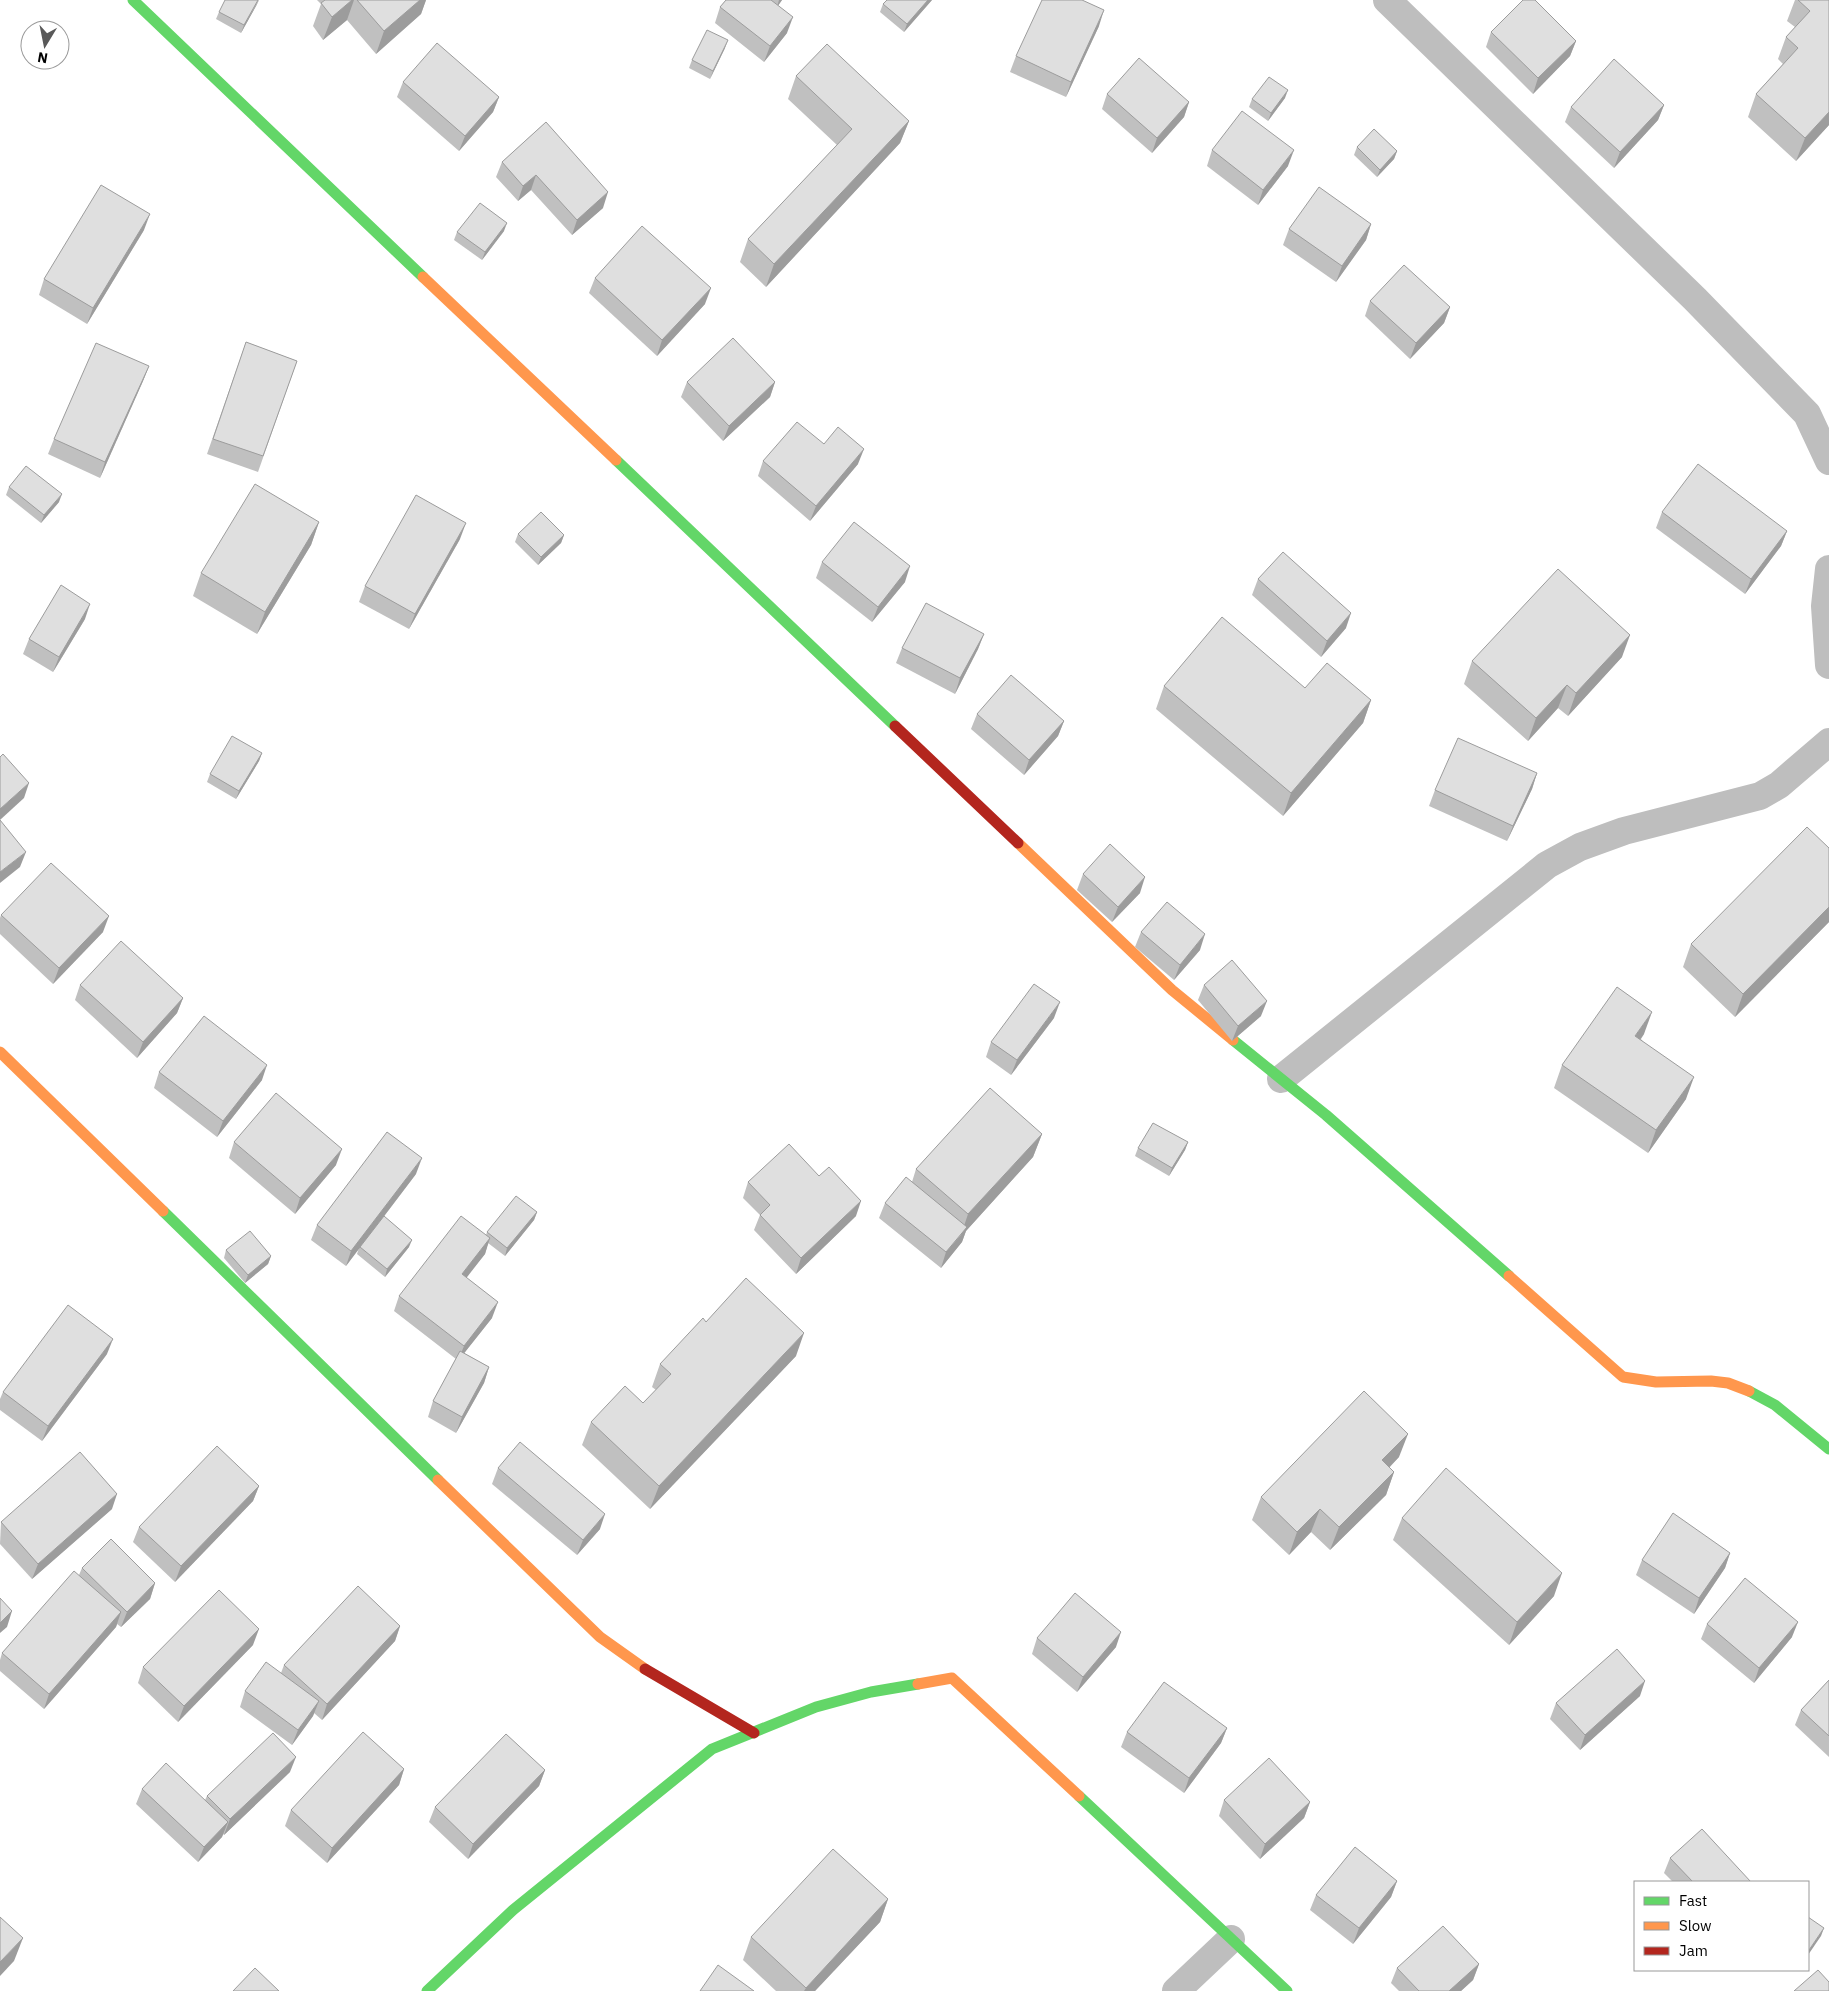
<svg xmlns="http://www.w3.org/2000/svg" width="1829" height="1991" font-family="'IBM Plex Sans',sans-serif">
<rect width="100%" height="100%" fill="#fff"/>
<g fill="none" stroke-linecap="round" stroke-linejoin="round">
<g stroke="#bebebe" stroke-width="28">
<path d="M1387,0L1695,299L1807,414L1829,461"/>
<path d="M1829,569L1825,606L1829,665"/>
<path d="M1281,1079L1547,865L1580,847L1624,831L1760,796L1779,785L1829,742"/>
<path d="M1176,1991L1231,1939"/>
</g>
<g stroke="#63d668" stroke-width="11">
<path d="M133,0L423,277"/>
<path d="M616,460L895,726"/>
<path d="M1233,1040L1326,1115L1509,1276"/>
<path d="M163,1211L438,1480"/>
<path d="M1749,1391L1775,1405L1829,1449"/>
<path d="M1079,1796L1287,1991"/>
<path d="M427,1991L513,1910L712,1749L816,1707L871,1692L918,1684"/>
</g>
<g stroke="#ff974d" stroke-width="11">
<path d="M423,277L616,460"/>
<path d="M1018,843L1172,990L1233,1040"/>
<path d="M0,1052L163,1211"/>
<path d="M1509,1276L1623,1377L1656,1382L1711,1381L1728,1383L1749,1391"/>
<path d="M438,1480L600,1637L645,1669"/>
<path d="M918,1684L952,1678L1079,1796"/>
</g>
<g stroke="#b3261e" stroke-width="11">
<path d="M895,726L1018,843"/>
<path d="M645,1669L754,1733"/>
</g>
</g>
<g fill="#c0c0c0">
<path d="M259,0L256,6L241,33L216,19L219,12Z"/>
<path d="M317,0H426L421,14L376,54L347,20L323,40L313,26L321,4Z"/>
<path d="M726,0H782L778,6L787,33L764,62L715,23L720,7Z"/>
<path d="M932,0L904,32L880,12L883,4Z"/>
<path d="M1795,0H1829V125L1796,161L1748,117L1756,94L1783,64L1778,59L1786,37L1795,27L1787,21Z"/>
<path d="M1099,26L1066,97L1010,72L1016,56Z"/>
<path d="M1491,32L1576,41L1570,56L1533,94L1486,47Z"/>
<path d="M725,48L710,79L689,68L692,60Z"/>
<path d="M796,76L909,121L900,143L766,287L740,262L748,239L837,145L788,99Z"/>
<path d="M403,82L499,97L493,112L459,151L397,97Z"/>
<path d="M1107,94L1189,102L1184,117L1152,153L1102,109Z"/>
<path d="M1285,98L1268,121L1249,107L1252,99Z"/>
<path d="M1664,105L1658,120L1614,168L1565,122L1571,107Z"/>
<path d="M546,122L603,208L572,235L531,190L518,201L496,177L502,162Z"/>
<path d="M1357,147L1397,151L1394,159L1377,177L1354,155Z"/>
<path d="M1212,150L1288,166L1258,205L1207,166Z"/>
<path d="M1371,224L1366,240L1336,282L1283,245L1289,229Z"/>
<path d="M144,230L87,324L39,295L44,279Z"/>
<path d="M504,231L482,260L454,240L457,232Z"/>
<path d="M595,278L705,304L657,356L589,293Z"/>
<path d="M1370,301L1450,307L1444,323L1410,359L1365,316Z"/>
<path d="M246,342L297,361L258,472L207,454Z"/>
<path d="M149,366L143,381L100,478L48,454L54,439Z"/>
<path d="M687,382H775L770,397L723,441L681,397Z"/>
<path d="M824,444L858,464L810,521L758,476L763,461Z"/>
<path d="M9,487L59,502L41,523L6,495Z"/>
<path d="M1662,512L1787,531L1781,546L1745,594L1656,528Z"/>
<path d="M319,522L311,545L257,634L193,596L201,573Z"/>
<path d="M518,534L564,535L561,543L538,565L515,542Z"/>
<path d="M460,539L409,629L359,602L365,586Z"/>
<path d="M822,562L905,582L872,622L816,578Z"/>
<path d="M1258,579L1346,628L1321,657L1252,595Z"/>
<path d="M85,619L53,672L23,654L29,639Z"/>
<path d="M984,634L978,649L955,694L896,663L902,648Z"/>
<path d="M1622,657L1568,716L1558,708L1528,741L1464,684L1472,661Z"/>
<path d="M1164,686L1305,688L1371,700L1363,723L1283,816L1156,709Z"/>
<path d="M977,714L1064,721L1058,736L1024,775L971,729Z"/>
<path d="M262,753L259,761L236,799L207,782L210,774Z"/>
<path d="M1537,773L1532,789L1507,841L1429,806L1435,790Z"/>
<path d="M1829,848V922L1735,1017L1683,967L1691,944Z"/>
<path d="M1083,874L1140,893L1112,922L1077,890Z"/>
<path d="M1,915L103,932L53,984L0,934V918Z"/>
<path d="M1141,932L1200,950L1174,980L1135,947Z"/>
<path d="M80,985L183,998L177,1013L137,1058L75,1000Z"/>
<path d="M1204,985L1261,1016L1232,1041L1198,1000Z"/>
<path d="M1054,1018L1011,1075L986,1057L991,1042Z"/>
<path d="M1644,1034L1641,1039L1686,1099L1648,1153L1554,1088L1562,1065Z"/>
<path d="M159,1072L262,1080L217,1137L154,1088Z"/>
<path d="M1042,1134L1033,1157L966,1231L962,1242L941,1268L879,1218L885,1203L912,1182L916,1169Z"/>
<path d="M234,1142L336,1165L295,1214L229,1158Z"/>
<path d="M1188,1142L1185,1150L1169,1176L1135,1156L1138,1148Z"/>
<path d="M416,1174L373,1231L409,1247L385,1277L357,1254L359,1248L346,1266L311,1240L317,1225Z"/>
<path d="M748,1182L856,1216L796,1274L754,1230L760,1215L743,1198Z"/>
<path d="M537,1212L534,1220L505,1256L488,1243L485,1254L466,1277L492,1318L464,1353L489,1367L484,1383L456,1433L428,1417L433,1401L456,1359L394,1311L399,1296L486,1235L487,1232Z"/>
<path d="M226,1250L271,1256L268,1264L245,1283L224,1258Z"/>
<path d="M706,1322L796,1356L650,1509L582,1445L591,1422L643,1403L656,1390L652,1387L660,1364Z"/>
<path d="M107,1354L42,1441L0,1410V1399L3,1392Z"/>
<path d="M1399,1457L1389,1468L1394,1472L1386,1495L1330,1550L1311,1532L1289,1555L1252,1520L1261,1497Z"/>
<path d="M498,1468L600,1529L577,1555L492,1484Z"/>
<path d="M259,1486L253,1501L175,1582L133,1542L139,1527Z"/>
<path d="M112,1509L32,1579L0,1544L1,1522Z"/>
<path d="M1402,1518L1554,1596L1509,1645L1393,1540Z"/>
<path d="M1730,1553L1725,1568L1694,1614L1636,1575L1642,1560Z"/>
<path d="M82,1568L155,1583L150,1599L121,1627L117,1624L116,1627L44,1709L0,1671V1660L2,1653L79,1575Z"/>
<path d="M1707,1624L1792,1637L1754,1683L1701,1639Z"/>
<path d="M400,1626L395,1641L322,1720L314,1713L313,1716L292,1745L240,1707L245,1691L281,1673L284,1665Z"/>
<path d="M1037,1638L1116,1647L1077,1692L1032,1654Z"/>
<path d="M253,1645L178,1722L138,1683L143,1667Z"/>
<path d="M1829,1680V1757L1795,1725L1801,1710Z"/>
<path d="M1640,1696L1580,1750L1550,1719L1556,1703Z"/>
<path d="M1227,1728L1221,1743L1184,1793L1121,1747L1127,1732Z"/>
<path d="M404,1769L399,1785L327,1863L285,1826L291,1810Z"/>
<path d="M545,1770L539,1786L468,1859L429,1822L435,1807Z"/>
<path d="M290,1772L224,1835L223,1834L222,1837L198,1862L136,1804L142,1789L205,1800L207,1796Z"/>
<path d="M1224,1800L1310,1802L1304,1818L1260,1859L1219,1816Z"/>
<path d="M1670,1858L1751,1882H1673L1664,1873Z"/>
<path d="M1397,1881L1391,1897L1353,1944L1310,1910L1316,1895Z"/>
<path d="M888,1899L880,1922L815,1991H776L743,1960L751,1937Z"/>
<path d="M1479,1964L1473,1980L1461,1991H1399L1391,1983L1397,1968Z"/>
</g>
<g fill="#9c9c9c">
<path d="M259,0L256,6L241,33L244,25Z"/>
<path d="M352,0H354L347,20L323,40L332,17Z"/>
<path d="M420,0H426L421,14L376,54L384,31Z"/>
<path d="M779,0H782L777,7Z"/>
<path d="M928,0H932L904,32L907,24Z"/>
<path d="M1104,10L1099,26L1066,97L1071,82Z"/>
<path d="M793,17L787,33L764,62L770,46Z"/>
<path d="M728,40L725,48L710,79L713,71Z"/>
<path d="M1576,41L1570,56L1533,94L1538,78Z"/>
<path d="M1288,90L1285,98L1268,121L1271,113Z"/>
<path d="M499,97L493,112L459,151L465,136Z"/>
<path d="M1189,102L1184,117L1152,153L1157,138Z"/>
<path d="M1664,105L1658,120L1614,168L1620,152Z"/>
<path d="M1829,112V125L1796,161L1805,138Z"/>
<path d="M909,121L900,143L766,287L774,264Z"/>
<path d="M1294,150L1288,166L1258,205L1263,190Z"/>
<path d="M1397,151L1394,159L1377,177L1380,170Z"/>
<path d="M536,175L531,190L518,201L523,186Z"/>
<path d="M608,192L603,208L572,235L577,220Z"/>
<path d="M150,214L144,230L87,324L93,308Z"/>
<path d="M507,223L504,231L482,260L485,252Z"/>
<path d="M1371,224L1366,240L1336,282L1342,266Z"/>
<path d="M711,288L705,304L657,356L662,340Z"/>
<path d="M1450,307L1444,323L1410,359L1416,343Z"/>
<path d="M149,366L143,381L100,478L105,462Z"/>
<path d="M775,382L770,397L723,441L729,426Z"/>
<path d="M864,449L858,464L810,521L816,506Z"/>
<path d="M62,494L59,502L41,523L44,515Z"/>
<path d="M319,522L311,545L257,634L265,612Z"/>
<path d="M466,523L460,539L409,629L415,614Z"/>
<path d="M1787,531L1781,546L1745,594L1751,579Z"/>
<path d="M564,535L561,543L538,565L541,557Z"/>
<path d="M910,566L905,582L872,622L878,607Z"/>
<path d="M90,604L85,619L53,672L59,657Z"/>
<path d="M1351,613L1346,628L1321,657L1327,641Z"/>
<path d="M984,634L978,649L955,694L960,678Z"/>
<path d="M1630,635L1622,657L1568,716L1576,693Z"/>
<path d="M1567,685L1558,708L1528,741L1536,718Z"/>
<path d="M1371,700L1363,723L1283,816L1291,793Z"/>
<path d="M1064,721L1058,736L1024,775L1029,760Z"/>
<path d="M262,753L259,761L236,799L239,791Z"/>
<path d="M1537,773L1532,789L1507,841L1513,826Z"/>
<path d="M29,783L24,798L0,820V809Z"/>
<path d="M26,852L20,867L0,883V872Z"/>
<path d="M1145,877L1140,893L1112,922L1118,907Z"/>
<path d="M1829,907V922L1735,1017L1743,994Z"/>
<path d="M109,916L103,932L53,984L59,968Z"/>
<path d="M1205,934L1200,950L1174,980L1180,965Z"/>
<path d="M183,998L177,1013L137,1058L143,1042Z"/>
<path d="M1267,1001L1261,1016L1232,1041L1238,1026Z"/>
<path d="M1060,1002L1054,1018L1011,1075L1017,1060Z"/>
<path d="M1652,1012L1644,1034L1627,1058L1635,1036Z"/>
<path d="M267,1065L262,1080L217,1137L223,1121Z"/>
<path d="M1694,1077L1686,1099L1648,1153L1656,1130Z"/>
<path d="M1042,1134L1033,1157L966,1231L962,1242L941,1268L946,1252L961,1235L968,1214Z"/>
<path d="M1188,1142L1185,1150L1169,1176L1172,1168Z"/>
<path d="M342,1149L336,1165L295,1214L300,1198Z"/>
<path d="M422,1158L416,1174L346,1266L351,1251Z"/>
<path d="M861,1201L856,1216L796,1274L801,1258Z"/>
<path d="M537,1212L534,1220L505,1256L507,1248Z"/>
<path d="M490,1238L485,1254L457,1290L462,1274Z"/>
<path d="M412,1240L409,1247L385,1277L387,1269Z"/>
<path d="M271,1256L268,1264L245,1283L248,1275Z"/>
<path d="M498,1302L492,1318L458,1361L464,1346Z"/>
<path d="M804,1333L796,1356L650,1509L659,1486Z"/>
<path d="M113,1339L107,1354L42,1441L48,1426Z"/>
<path d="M489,1367L484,1383L456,1433L462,1417Z"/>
<path d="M1408,1434L1399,1457L1374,1483L1382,1460Z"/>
<path d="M1394,1472L1386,1495L1330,1550L1339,1527Z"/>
<path d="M259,1486L253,1501L175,1582L181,1566Z"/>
<path d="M117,1494L112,1509L32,1579L38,1564Z"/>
<path d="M1320,1509L1311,1532L1289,1555L1297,1532Z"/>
<path d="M605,1514L600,1529L577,1555L583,1540Z"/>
<path d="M1730,1553L1725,1568L1694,1614L1699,1598Z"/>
<path d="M1562,1573L1554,1596L1509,1645L1517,1622Z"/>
<path d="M155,1583L150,1599L121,1627L127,1612Z"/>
<path d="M12,1611L7,1627L0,1633V1623Z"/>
<path d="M121,1612L116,1627L44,1709L49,1694Z"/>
<path d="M1798,1622L1792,1637L1754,1683L1759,1668Z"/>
<path d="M400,1626L395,1641L322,1720L327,1704Z"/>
<path d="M259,1629L253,1645L178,1722L184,1706Z"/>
<path d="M1121,1632L1116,1647L1077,1692L1083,1677Z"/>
<path d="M1645,1681L1640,1696L1580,1750L1585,1735Z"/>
<path d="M319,1701L313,1716L292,1745L298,1730Z"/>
<path d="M1227,1728L1221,1743L1184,1793L1189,1778Z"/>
<path d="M296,1757L290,1772L224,1835L230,1819Z"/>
<path d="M404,1769L399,1785L327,1863L332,1848Z"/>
<path d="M545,1770L539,1786L468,1859L473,1844Z"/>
<path d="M1310,1802L1304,1818L1260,1859L1265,1844Z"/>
<path d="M228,1822L222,1837L198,1862L204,1847Z"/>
<path d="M1397,1881L1391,1897L1353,1944L1359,1928Z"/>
<path d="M888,1899L880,1922L815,1991H804L806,1988Z"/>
<path d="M1824,1928L1821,1936L1808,1955L1809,1950Z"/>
<path d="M23,1938L14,1961L0,1976V1962Z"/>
<path d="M1479,1964L1473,1980L1461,1991H1449Z"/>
</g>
<g fill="#dfdfdf" stroke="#9c9c9c">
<path d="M225,0H258L244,25L219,12Z"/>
<path d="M325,0H352L332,17L321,3Z"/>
<path d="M357,0H420L384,31Z"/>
<path d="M726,0H771L793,17L770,46L720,7Z"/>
<path d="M887,0H928L907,24L883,4Z"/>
<path d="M1042,0H1082L1104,10L1071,82L1016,56Z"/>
<path d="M1523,0H1535L1576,41L1538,78L1491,32Z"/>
<path d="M1798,0H1829V112L1805,138L1756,94L1798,48L1786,37L1810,11Z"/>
<path d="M707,30L728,40L713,71L692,60Z"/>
<path d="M437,43L499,97L465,136L403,82Z"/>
<path d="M827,44L909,121L774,264L748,239L852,129L796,76Z"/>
<path d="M1139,58L1189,102L1157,138L1107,94Z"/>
<path d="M1614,59L1664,105L1620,152L1571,107Z"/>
<path d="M1269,77L1288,90L1271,113L1252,99Z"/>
<path d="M1242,111L1294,150L1263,190L1212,150Z"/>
<path d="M546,122L608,192L577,220L536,175L523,186L502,162Z"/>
<path d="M1374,129L1397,151L1380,170L1357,147Z"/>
<path d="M101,185L150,214L93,308L44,279Z"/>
<path d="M1319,187L1371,224L1342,266L1289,229Z"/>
<path d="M480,203L507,223L485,252L457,232Z"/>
<path d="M642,226L711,288L662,340L595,278Z"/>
<path d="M1404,265L1450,307L1416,343L1370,301Z"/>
<path d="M733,338L775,382L729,426L687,382Z"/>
<path d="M246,342L297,361L263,456L213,439Z"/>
<path d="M96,343L149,366L105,462L54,439Z"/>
<path d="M797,422L824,444L838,427L864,449L816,506L763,461Z"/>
<path d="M1698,464L1787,531L1751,579L1662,512Z"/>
<path d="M26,466L62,494L44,515L9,487Z"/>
<path d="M255,484L319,522L265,612L201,573Z"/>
<path d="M416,495L466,523L415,614L365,586Z"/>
<path d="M541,512L564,535L541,557L518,534Z"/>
<path d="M854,522L910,566L878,607L822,562Z"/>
<path d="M1283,552L1351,613L1327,641L1258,579Z"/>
<path d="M1558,569L1630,635L1576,693L1567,685L1536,718L1472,661Z"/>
<path d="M61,585L90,604L59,657L29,639Z"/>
<path d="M926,603L984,634L960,678L902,648Z"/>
<path d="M1222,617L1305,688L1327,663L1371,700L1291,793L1164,686Z"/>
<path d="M1011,675L1064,721L1029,760L977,714Z"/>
<path d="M232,736L262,753L239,791L210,774Z"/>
<path d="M1458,738L1537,773L1513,826L1435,790Z"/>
<path d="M3,754L29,783L0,809V757Z"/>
<path d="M0,820L26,852L0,872Z"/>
<path d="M1807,827L1829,848V907L1743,994L1691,944Z"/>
<path d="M1110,844L1145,877L1118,907L1083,874Z"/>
<path d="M51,863L109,916L59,968L1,915Z"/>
<path d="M1167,902L1205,934L1180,965L1141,932Z"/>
<path d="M121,941L183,998L143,1042L80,985Z"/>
<path d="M1232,960L1267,1001L1238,1026L1204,985Z"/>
<path d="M1034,984L1060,1002L1017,1060L991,1042Z"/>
<path d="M1617,987L1652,1012L1635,1036L1694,1077L1656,1130L1562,1065Z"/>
<path d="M204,1016L267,1065L223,1121L159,1072Z"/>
<path d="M990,1088L1042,1134L968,1214L916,1169Z"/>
<path d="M276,1093L342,1149L300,1198L234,1142Z"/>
<path d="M1153,1123L1188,1142L1172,1168L1138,1148Z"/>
<path d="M387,1132L422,1158L351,1251L317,1225Z"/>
<path d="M789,1144L819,1176L829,1167L861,1201L801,1258L760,1215L770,1205L748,1182Z"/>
<path d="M906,1177L967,1227L946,1252L885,1203Z"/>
<path d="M516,1196L537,1212L507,1248L487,1232Z"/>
<path d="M384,1216L412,1240L387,1269L360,1247Z"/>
<path d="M461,1216L490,1238L462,1274L498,1302L464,1346L399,1296Z"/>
<path d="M250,1231L271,1256L248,1275L226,1250Z"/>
<path d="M746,1278L804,1333L659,1486L591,1422L625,1386L643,1403L671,1374L660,1364L703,1318L706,1322Z"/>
<path d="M68,1305L113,1339L48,1426L3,1392Z"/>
<path d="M460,1351L489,1367L462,1417L433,1401Z"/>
<path d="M1364,1391L1408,1434L1382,1460L1394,1472L1339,1527L1320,1509L1297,1532L1261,1497Z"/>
<path d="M520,1442L605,1514L583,1540L498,1468Z"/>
<path d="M217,1446L259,1486L181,1566L139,1527Z"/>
<path d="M80,1452L117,1494L38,1564L1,1522Z"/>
<path d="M1446,1468L1562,1573L1517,1622L1402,1518Z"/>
<path d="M1673,1513L1730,1553L1699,1598L1642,1560Z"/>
<path d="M111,1539L155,1583L127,1612L82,1568Z"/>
<path d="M74,1571L121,1612L49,1694L2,1653Z"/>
<path d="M1745,1578L1798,1622L1759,1668L1707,1624Z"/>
<path d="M358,1586L400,1626L327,1704L284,1665Z"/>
<path d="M219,1590L259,1629L184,1706L143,1667Z"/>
<path d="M1075,1593L1121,1632L1083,1677L1037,1638Z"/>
<path d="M0,1598L12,1611L0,1623Z"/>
<path d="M1617,1649L1645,1681L1585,1735L1556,1703Z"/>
<path d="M266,1662L319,1701L298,1730L245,1691Z"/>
<path d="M1829,1680V1736L1801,1710Z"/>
<path d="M1164,1682L1227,1728L1189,1778L1127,1732Z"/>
<path d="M363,1732L404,1769L332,1848L291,1810Z"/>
<path d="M273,1733L296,1757L230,1819L207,1796Z"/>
<path d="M506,1734L545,1770L473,1844L435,1807Z"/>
<path d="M1269,1758L1310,1802L1265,1844L1224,1800Z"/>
<path d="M166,1763L228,1822L204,1847L142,1789Z"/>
<path d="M1702,1829L1751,1882H1693L1670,1858Z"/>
<path d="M1355,1847L1397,1881L1359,1928L1316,1895Z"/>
<path d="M833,1849L888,1899L806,1988L751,1937Z"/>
<path d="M0,1917L23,1938L0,1962Z"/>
<path d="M1808,1917L1824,1928L1809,1950L1808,1949Z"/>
<path d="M1443,1926L1479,1964L1449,1991H1419L1397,1968Z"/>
<path d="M718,1965L754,1991H700Z"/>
<path d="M255,1968L279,1991H233Z"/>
<path d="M1818,1970L1829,1982V1991H1794Z"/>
</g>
<rect x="1634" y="1881" width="175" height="90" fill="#ffffff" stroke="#999999"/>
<rect x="1644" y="1897" width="25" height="8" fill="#63d668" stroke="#999999"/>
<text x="1679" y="1906" font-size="15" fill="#000000">Fast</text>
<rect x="1644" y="1922" width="25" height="8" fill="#ff974d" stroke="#999999"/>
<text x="1679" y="1931" font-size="15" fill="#000000">Slow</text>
<rect x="1644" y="1947" width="25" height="8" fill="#b3261e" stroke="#999999"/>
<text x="1679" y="1956" font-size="15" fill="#000000">Jam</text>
<g transform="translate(45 45) rotate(190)"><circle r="24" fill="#ffffff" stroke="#999999"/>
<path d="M0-4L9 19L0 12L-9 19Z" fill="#595959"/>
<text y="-8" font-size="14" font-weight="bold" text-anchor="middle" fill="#000000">N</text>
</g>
</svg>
